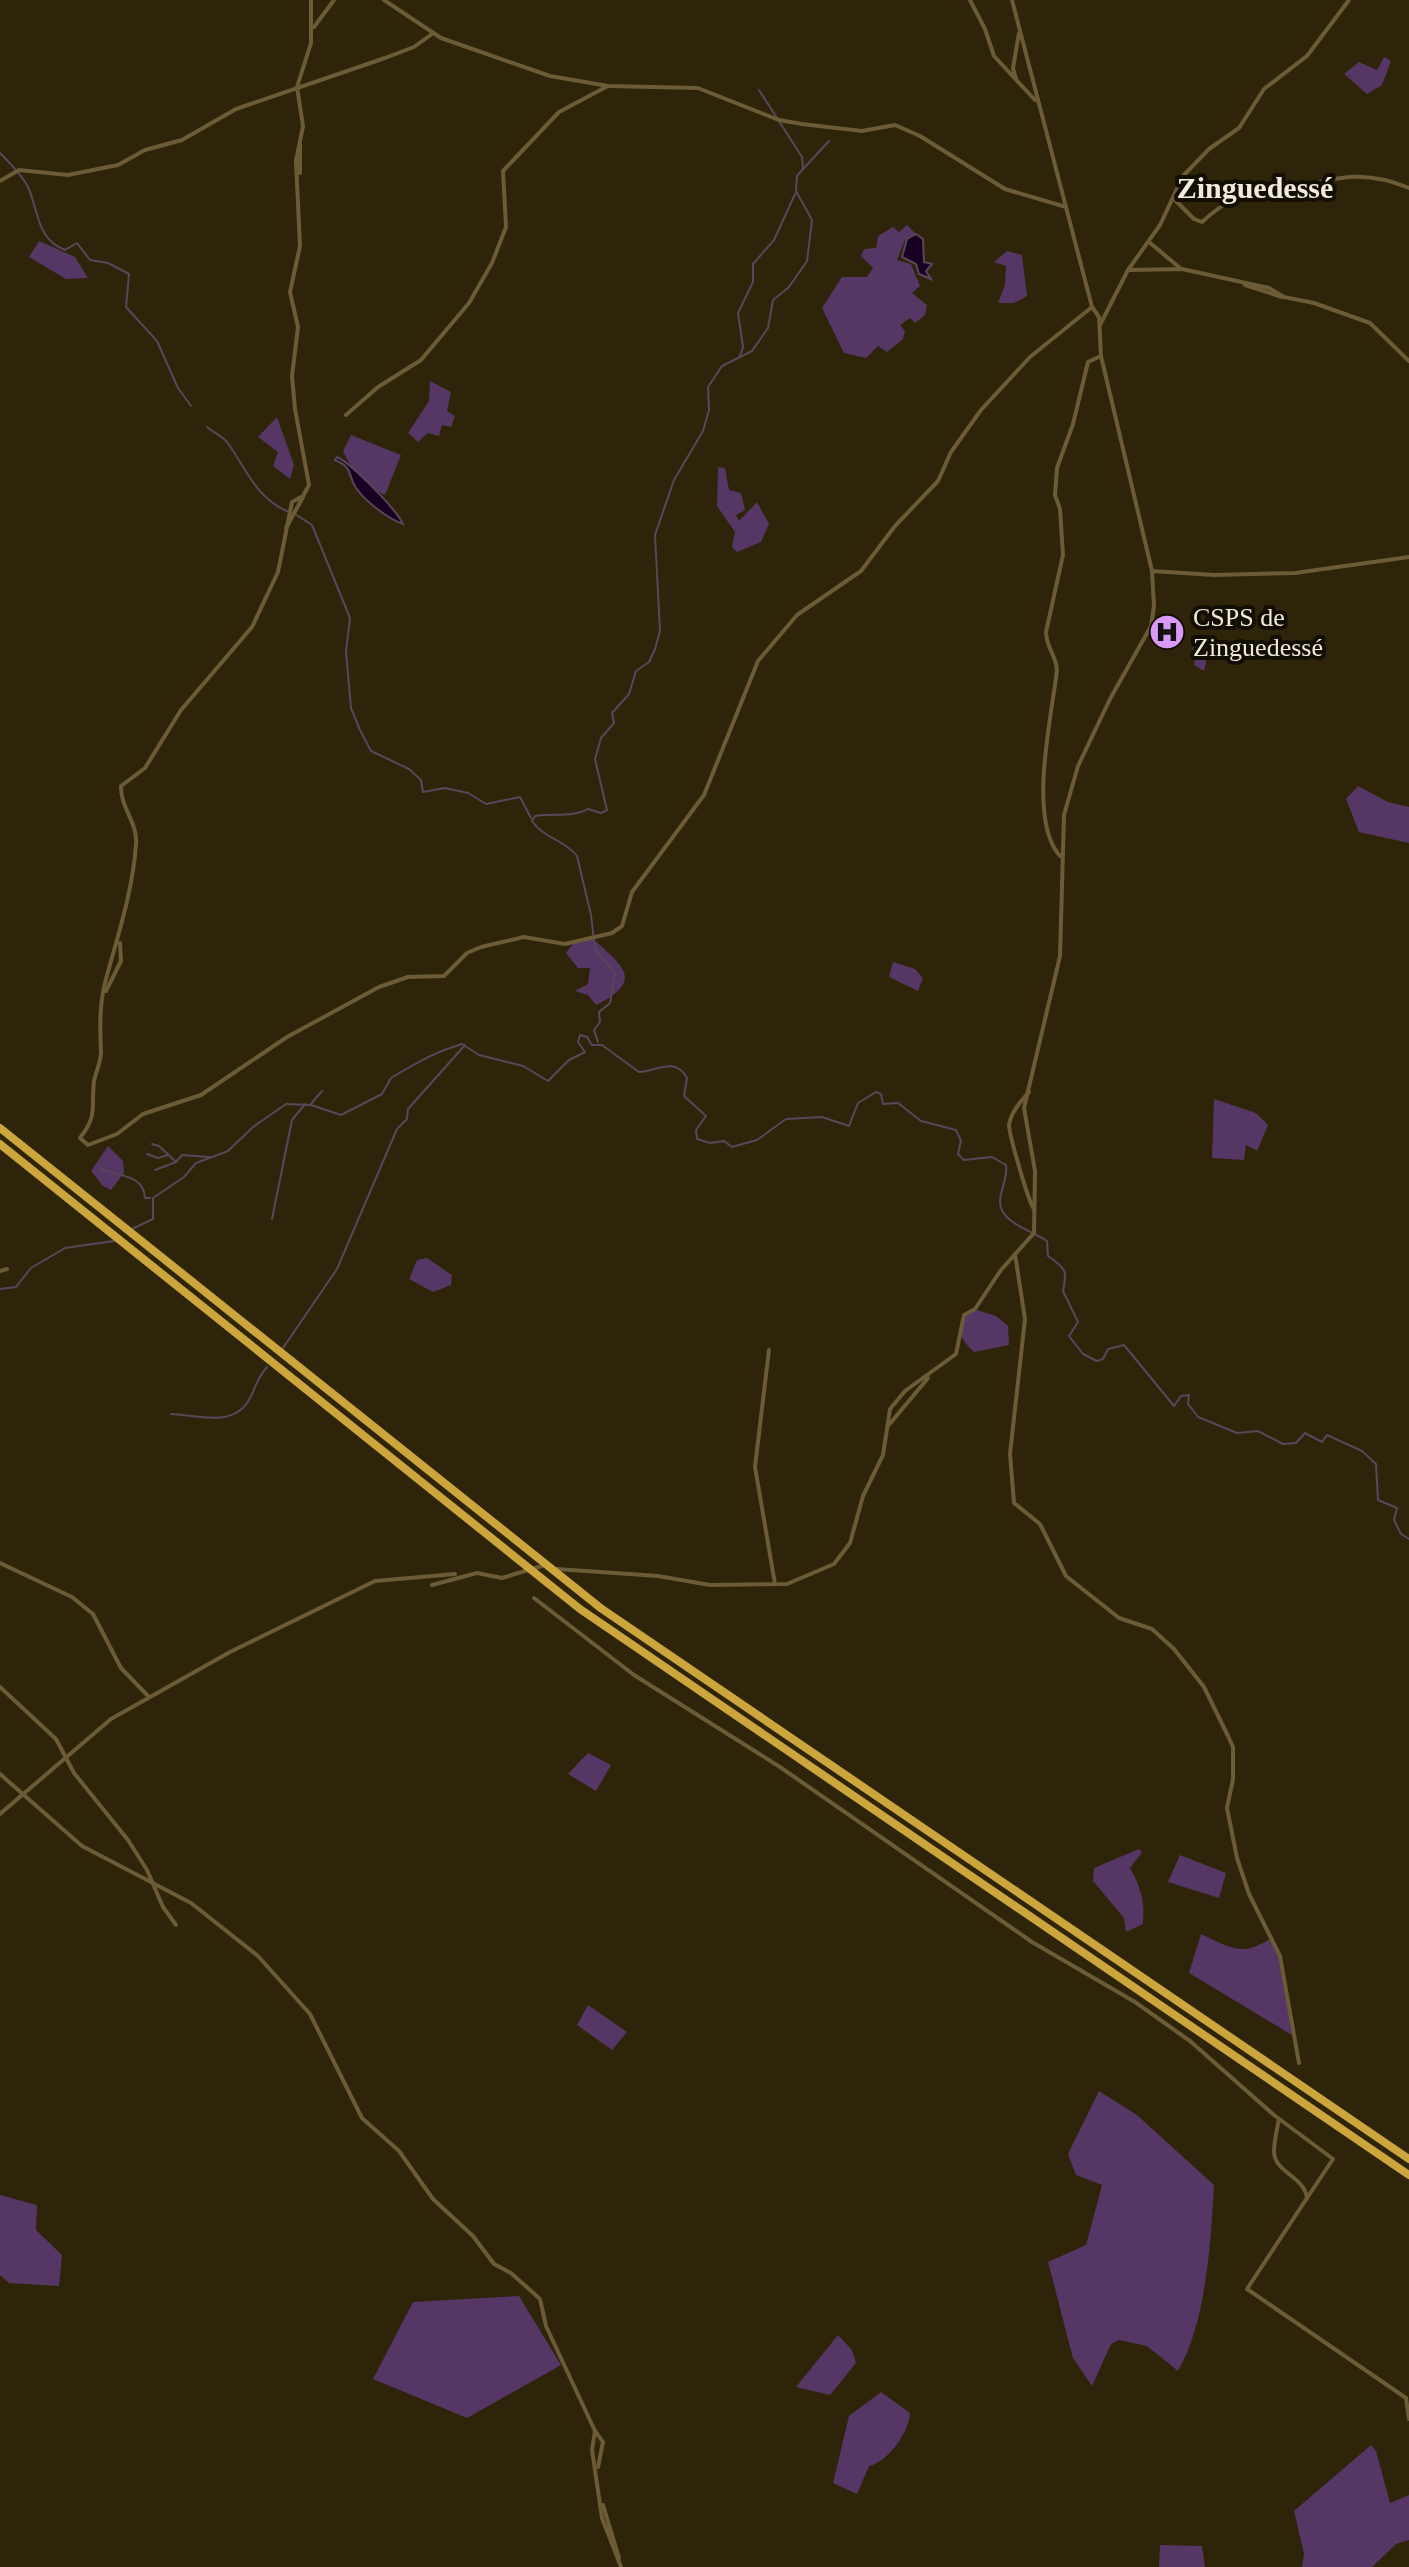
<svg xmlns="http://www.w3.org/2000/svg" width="1409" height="2567" font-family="'Times New Roman',serif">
<rect width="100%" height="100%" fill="#2e2409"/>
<g fill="#553665">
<path d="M1384,57L1391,61L1382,85L1367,94L1344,74L1359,62L1377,70Z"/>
<path d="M907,225L916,234L905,240L897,260L911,264L920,286L912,293L927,305L925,315L915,323L910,318L900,325L905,331L903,339L887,352L878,346L866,358L844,353L822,308L842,277H867L873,268L861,256L864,249L876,248L878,236L893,227L899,232Z"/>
<path d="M39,241L75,257L88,278L66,279L29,257Z"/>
<path d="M1007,251L1022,255L1027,296L1014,303H998L1005,285L1006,266L994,262Z"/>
<path d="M430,381L451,392L447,411L455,416L451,427L442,425L439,436L428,433L418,442L408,433L429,401Z"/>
<path d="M277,417L294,465L290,479L273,466L278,452L258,437Z"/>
<path d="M351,435L401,455L385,495C367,487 351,470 343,451Z"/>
<path d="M718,467L725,468L729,490L741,493L745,510L736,515L739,521L757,502L769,524L761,542L737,552L732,547L735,532L717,506Z"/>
<path d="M1197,640L1210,644L1204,671L1194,665L1196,654L1192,649Z"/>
<path d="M1358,786L1388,802L1409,807V843L1359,832L1346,799Z"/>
<path d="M591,937C621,965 647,980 596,1005L588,995L575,991L588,984L590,968H578L566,953L573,944Z"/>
<path d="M893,962L915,969L923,978L918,991L889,977Z"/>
<path d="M1214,1099L1256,1113L1268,1125L1257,1151L1246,1145L1244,1160L1212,1158Z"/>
<path d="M108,1146L123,1161L124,1173L111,1190L103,1186L91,1171Z"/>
<path d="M427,1258L452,1275L451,1285L433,1292L409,1279L417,1260Z"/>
<path d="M974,1309L996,1316L1008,1326L1009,1345L974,1352C961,1339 956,1333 964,1315Z"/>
<path d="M588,1753L611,1765L596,1791L568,1774Z"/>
<path d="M1139,1849L1142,1852L1130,1868C1141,1887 1145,1903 1143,1924L1126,1932L1124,1918L1093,1881L1094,1868Z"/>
<path d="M1180,1855L1226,1873L1219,1898L1168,1882Z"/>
<path d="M1201,1934C1233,1949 1242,1957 1273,1937L1289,1999L1292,2035L1189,1973Z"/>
<path d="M588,2005L627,2032L612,2050L577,2025Z"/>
<path d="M1099,2091L1137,2115L1214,2185C1211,2241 1206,2323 1178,2371L1147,2346L1119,2340L1111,2344L1092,2386L1073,2358L1048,2262L1086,2245L1102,2185L1076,2175L1068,2154Z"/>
<path d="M0,2195L37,2205L36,2230L62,2255L59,2286L9,2283L0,2275Z"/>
<path d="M519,2296L561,2365L467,2418L373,2379L413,2302Z"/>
<path d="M838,2335L852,2350L856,2363L830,2395L796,2387Z"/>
<path d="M881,2392L910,2413C909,2432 888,2462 869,2466L857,2494L833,2483L849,2416Z"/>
<path d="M1371,2445L1376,2451L1390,2503L1409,2495V2540L1396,2544L1372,2567H1302L1304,2554L1294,2511Z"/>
<path d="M1160,2545L1202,2546L1205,2567H1159Z"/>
</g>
<g fill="#180023" stroke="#59465a" stroke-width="2">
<path d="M916,234L923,239L924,262L932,264L926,271L931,279L919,274L916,264L902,257L907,239Z"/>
<path d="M337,457C351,463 396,509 403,524C387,518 366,502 356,488C347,474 354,468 335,460Z"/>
</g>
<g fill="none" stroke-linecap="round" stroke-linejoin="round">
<g stroke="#59465a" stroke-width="2">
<path d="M0,153C9,162 22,175 28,187C39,211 36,239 65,250L77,243L90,260L108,263L129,274L126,307L157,341L178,388L191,406"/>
<path d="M803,169L829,141"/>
<path d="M740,356L743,347L738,313L753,282V264L774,240L796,192"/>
<path d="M207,427C214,433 221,435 227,442C246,468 256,499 289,512"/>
<path d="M295,514L312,525L350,618L346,651L351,708L360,730L371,751L409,769L421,780L423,792L445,788L468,793L486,804L520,797L531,818"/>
<path d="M598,1042L594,1030L600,1022L599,1012L610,1003L615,973L595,949L591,915L577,856C565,840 543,838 532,821L535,816C554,813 572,818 588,809L601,813L607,810L595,759L601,738L614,723L612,713L629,694L636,671L649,662L655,649L660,631L655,535L674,480L703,431L709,410L708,387L722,366L752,351L768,328L773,300L789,287L807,261L812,220L796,191L797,176L803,169L802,157L759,90"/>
<path d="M311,1104L322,1091"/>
<path d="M152,1144L159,1146L176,1162L182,1155L209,1157"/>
<path d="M147,1154L158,1158L168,1155"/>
<path d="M101,1169C121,1177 144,1175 145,1198H150"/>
<path d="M155,1170L176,1162"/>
<path d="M272,1219L292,1120L305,1104"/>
<path d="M132,1229L153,1219V1198L184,1177L196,1163L228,1151L253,1127L286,1104L311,1105L341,1115L382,1094L391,1078C415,1064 434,1052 462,1044L479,1055L523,1066L548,1081L569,1060L585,1052L578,1042L580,1035L587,1037L592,1045H602L639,1072C657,1071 675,1056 687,1078L684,1096L706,1116L696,1130L697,1139L710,1143L724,1141L732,1147L757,1140L786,1119L822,1117L849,1126L858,1103L876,1092L881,1094L883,1104L898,1103L921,1121L956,1130L961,1141L958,1154L964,1160L992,1157L1006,1165C1008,1179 1000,1189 1000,1202C1000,1223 1033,1231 1047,1241L1048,1256C1067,1269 1067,1271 1063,1291L1078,1322L1069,1336L1083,1354L1097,1361L1103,1359L1108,1349L1124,1345L1174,1406L1181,1396L1189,1395L1188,1404L1198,1417L1237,1433L1258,1431L1283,1444L1296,1443L1305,1433L1322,1442L1327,1435L1362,1451L1376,1464L1378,1500L1397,1508L1394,1520L1401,1534L1409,1539"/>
<path d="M0,1289L16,1287L31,1268L65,1248L114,1241"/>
<path d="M283,1348L337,1269L397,1129L407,1119L408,1109L465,1045"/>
<path d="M171,1414C196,1415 233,1428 249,1400C257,1386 255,1381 267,1367"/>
</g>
<g stroke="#6b5b36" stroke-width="4">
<path d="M311,0V43L297,87L303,126L296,161L300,246L290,292L298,327L292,376L295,409L309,485L303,496L292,502L278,572L252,627L181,710L145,768L121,786C120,807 138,823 136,844C133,890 118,935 106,979C99,1004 100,1027 101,1052C101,1062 96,1071 94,1081C91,1108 98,1115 80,1138L88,1145L117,1134L143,1114L201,1095L287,1037L379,987L408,977L444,976L467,953L481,947L524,937L565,944L612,933L622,926L632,892L704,795L758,661L797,615L861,571L895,526L938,481L951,452L981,410L1030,357L1092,307"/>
<path d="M384,0L441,38L550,76L608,86L698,88L779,120L802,124L862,131L895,125L920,136L1005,189L1066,207"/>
<path d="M970,0L985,29L994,56L1035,100"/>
<path d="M1012,0L1092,307L1099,317L1101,356L1152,571L1214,575L1295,573L1409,557"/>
<path d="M314,27L334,0"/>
<path d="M1016,79L1013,68L1019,33"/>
<path d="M300,173V142"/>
<path d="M0,181L19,170L68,175L118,165L145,150L182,140L236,109L385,58L414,47L432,34"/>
<path d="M1173,198L1194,219L1202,222C1236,191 1242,200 1281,191C1332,180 1357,167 1409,188"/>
<path d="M1149,242L1180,268"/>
<path d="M1129,270L1182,269L1269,288L1284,297L1314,303L1370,323L1409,361"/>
<path d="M1245,285L1282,297"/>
<path d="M1100,325L1128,270L1160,225L1183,176L1209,149L1239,128L1264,89L1307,56L1349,0"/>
<path d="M346,415L378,387L421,360L469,303L492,263L506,227L503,171L559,112L606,87"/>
<path d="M286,528L303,497"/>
<path d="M1060,856C1027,819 1052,715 1057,670C1056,655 1046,647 1046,632L1063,555L1060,509L1055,495L1057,468L1073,424L1088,362L1101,356"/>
<path d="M106,991L121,961L120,943"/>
<path d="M1029,1092C1021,1101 1011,1112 1009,1125C1009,1134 1028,1201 1034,1209"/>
<path d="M1015,1254L1025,1319L1010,1454L1014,1503L1040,1524L1066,1576L1119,1618L1152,1629L1174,1649L1204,1687L1228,1736L1233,1747V1779L1227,1808L1237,1858L1249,1894L1280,1956L1299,2063"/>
<path d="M0,1271L7,1269"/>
<path d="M769,1350L755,1467L775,1584"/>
<path d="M888,1426L928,1378"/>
<path d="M0,1563L72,1597L93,1614L121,1668L148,1696"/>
<path d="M557,1569L658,1576L710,1585L787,1584L834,1564L850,1543L863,1496L883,1455L890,1409L905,1391L956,1354L964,1315L975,1309L1001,1270L1034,1233L1035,1171L1024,1108L1060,956L1064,815L1078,766L1110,699L1151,626L1154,606L1152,571"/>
<path d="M432,1585L477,1573L502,1578L545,1565"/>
<path d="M534,1598L634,1675L780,1767L1032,1942L1135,2002L1190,2041L1274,2115L1333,2159L1307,2198"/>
<path d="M0,1687L56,1739L74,1773L128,1840L147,1870L163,1907L176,1925"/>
<path d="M0,1774L82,1846L191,1903L258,1956L310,2014L362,2118L399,2151L433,2199L473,2236L494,2264L511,2273L540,2299L546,2326L595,2431L592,2450L602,2518L621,2567"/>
<path d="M0,1814L111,1719L230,1652L375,1581L455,1574"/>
<path d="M1279,2119C1277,2129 1274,2141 1274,2152C1275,2173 1304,2176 1307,2198L1247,2289L1406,2398L1409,2419"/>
<path d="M595,2431L603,2442L598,2467"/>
<path d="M603,2505L619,2558"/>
</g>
<g stroke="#cca53d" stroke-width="8">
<path d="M0,1128L602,1609L1409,2159"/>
<path d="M0,1144L580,1609L1409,2175"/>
</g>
</g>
<defs>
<symbol id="hospital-disc" viewBox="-11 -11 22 22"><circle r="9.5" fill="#d99af7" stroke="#120e04"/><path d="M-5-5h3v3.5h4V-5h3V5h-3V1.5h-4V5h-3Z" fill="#111"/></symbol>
</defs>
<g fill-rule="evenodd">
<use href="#hospital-disc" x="1147" y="612" width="40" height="40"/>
</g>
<g text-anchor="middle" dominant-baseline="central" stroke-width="8" stroke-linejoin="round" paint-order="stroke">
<g font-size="26" fill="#f1ebdb" stroke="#120e04" text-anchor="start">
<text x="1193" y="617">CSPS de<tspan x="1193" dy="30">Zinguedessé</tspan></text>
</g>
<g font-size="30" font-weight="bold" fill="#f1ebdb" stroke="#120e04">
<text x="1255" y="187">Zinguedessé</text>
</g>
</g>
</svg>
